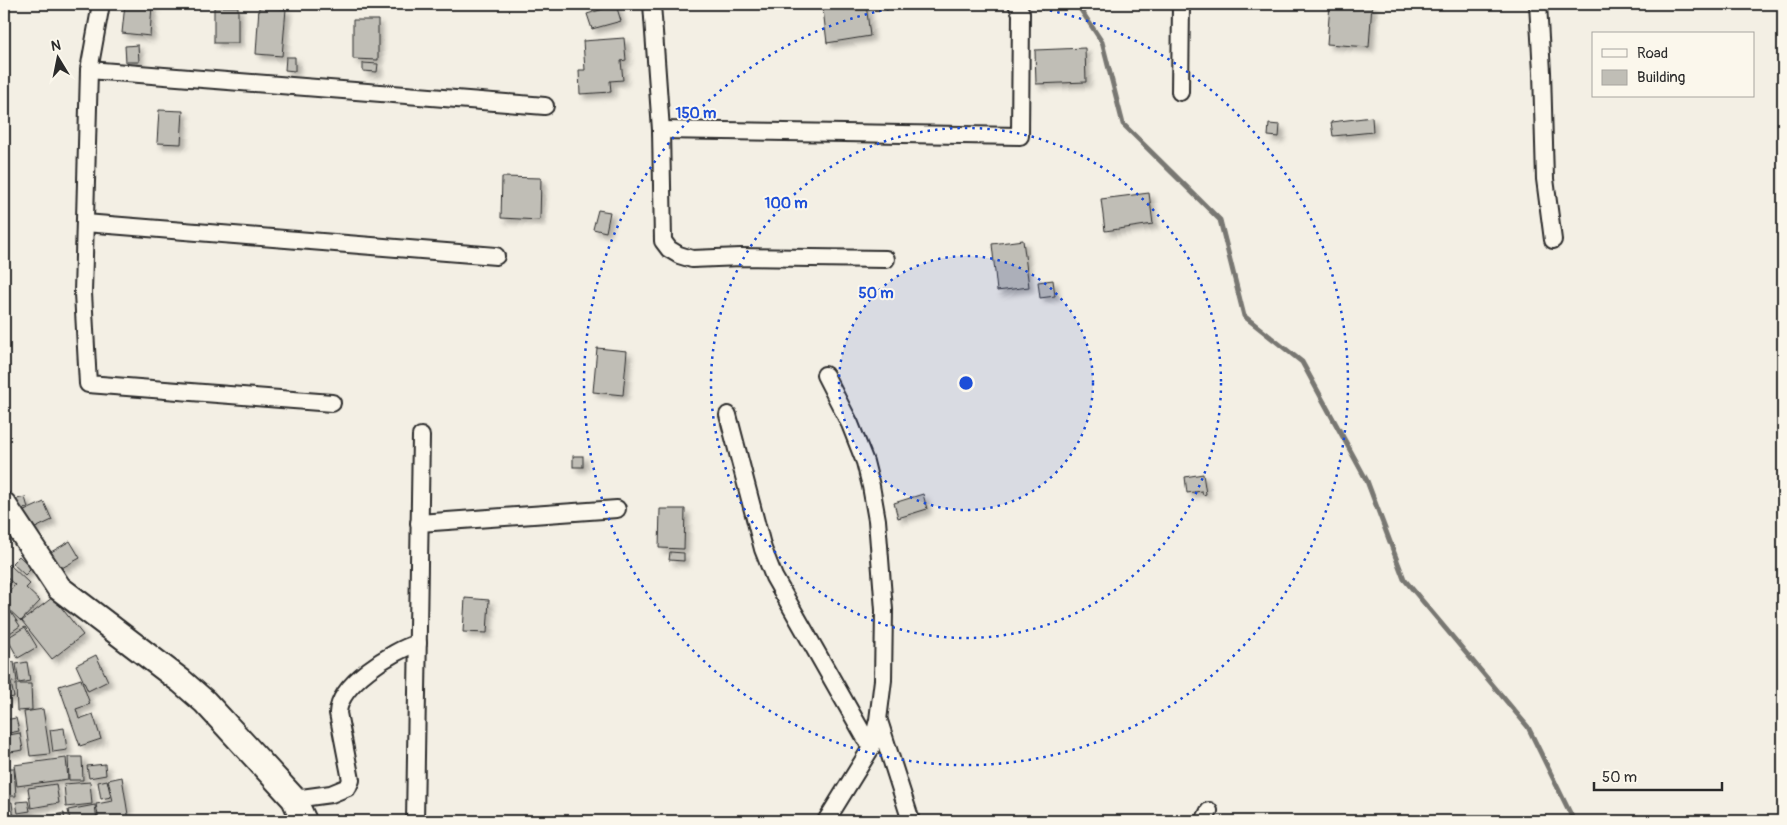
<svg xmlns="http://www.w3.org/2000/svg" width="1787" height="825" font-family="Pangolin,sans-serif">
<defs>
<filter id="shadow"><feDropShadow dx="4.5" dy="4.5" stdDeviation="2.5" flood-color="#0004"/></filter>
</defs>
<rect width="100%" height="100%" fill="#f3efe4"/>
<filter id="ink" filterUnits="userSpaceOnUse"><feTurbulence type="fractalNoise" baseFrequency=".02" numOctaves="2"/><feDisplacementMap in="SourceGraphic" scale="10" xChannelSelector="R" yChannelSelector="G"/><feConvolveMatrix kernelMatrix="1 2 1 2 8 2 1 2 1" color-interpolation-filters="sRGB"/></filter>
<g filter="url(#ink)">
<g fill="none" stroke-linecap="round" stroke-linejoin="round">
<path stroke="#787772" stroke-width="5" d="M1077,4L1102,42L1123,124L1220,220L1244,316L1302,362L1367,481L1404,579L1528,727L1574,821"/>
</g>
<g fill="#c0beb6" stroke="#2b2b2b" filter="url(#shadow)">
<path d="M125,4H152L150,36L122,33Z"/>
<path d="M858,4H866L870,36L827,43L823,9Z"/>
<path d="M1330,4H1372L1369,47L1327,44Z"/>
<path d="M616,5L621,21L592,29L587,14Z"/>
<rect x="214" y="7" width="24" height="36"/>
<path d="M259,7L286,9L282,56L256,54Z"/>
<path d="M353,20H378V60L353,59Z"/>
<path d="M624,38L626,60L621,61L623,80L610,81L611,92L580,94L579,70H585L583,41Z"/>
<path d="M138,45L139,62H126L125,46Z"/>
<path d="M1085,48L1086,82L1036,84L1035,50Z"/>
<path d="M286,57H295V71L285,70Z"/>
<path d="M363,63L378,64L377,72L363,71Z"/>
<path d="M159,110L183,111L181,144L157,143Z"/>
<path d="M1372,117L1373,132L1333,136L1331,122Z"/>
<path d="M1269,124L1280,125L1279,137L1268,136Z"/>
<path d="M502,177L541,178L540,220L501,218Z"/>
<path d="M1149,193L1153,224L1105,231L1101,199Z"/>
<path d="M598,210L610,212L606,232L593,229Z"/>
<path d="M1023,240L1029,287L997,291L992,244Z"/>
<path d="M1053,280L1055,296L1040,298L1038,282Z"/>
<path d="M597,348L627,351L623,395L593,392Z"/>
<rect x="573" y="456" width="10" height="11"/>
<path d="M1203,474L1206,494L1203,495L1202,491L1187,493L1185,477Z"/>
<path d="M923,494L927,509L898,518L894,503Z"/>
<path d="M25,497L28,508L15,510L13,500Z"/>
<path d="M44,502L52,520L29,531L20,513Z"/>
<path d="M660,509H685L684,549L659,548Z"/>
<path d="M70,541L80,558L60,569L51,552Z"/>
<path d="M670,552L684,553V561L669,560Z"/>
<path d="M19,556L32,568L25,575L12,563Z"/>
<path d="M9,564L30,584L26,588L40,601L21,621L4,605V597L15,585L4,575V570Z"/>
<path d="M4,578L11,584L4,592Z"/>
<path d="M53,597L83,635L52,659L22,621Z"/>
<path d="M465,598L489,600L487,633L463,632Z"/>
<path d="M10,611L20,626L7,635L4,630V615Z"/>
<path d="M25,627L37,647L18,658L7,638Z"/>
<path d="M96,655L108,681L88,691L76,665Z"/>
<path d="M14,662L17,681L4,684V663Z"/>
<path d="M27,662L30,681L19,683L16,664Z"/>
<path d="M81,679L90,704L76,709L79,719L93,714L101,739L80,746L59,686Z"/>
<path d="M11,683L14,697L4,699V685Z"/>
<path d="M16,684H31L32,710L17,711Z"/>
<path d="M43,709L50,754L30,756L24,712Z"/>
<path d="M16,718L19,731L4,734V720Z"/>
<path d="M64,728L67,750L53,752L50,730Z"/>
<path d="M20,733L23,750L4,753V736Z"/>
<path d="M4,756L5,768H14L16,796H4Z"/>
<path d="M68,757H82L83,780H69Z"/>
<path d="M66,758L68,779L17,786L14,765Z"/>
<path d="M105,764L106,775L89,778L87,766Z"/>
<path d="M122,777L129,821H99L96,804L113,801L108,780Z"/>
<path d="M107,780L111,797L101,799L98,782Z"/>
<path d="M90,782L92,804L66,807L64,784Z"/>
<path d="M56,784L59,803L31,808L28,788Z"/>
<path d="M28,801L30,811L18,813L16,802Z"/>
<path d="M12,802L14,821H4V803Z"/>
<path d="M95,805L97,821H70L68,810Z"/>
<path d="M64,813L65,821H40V818Z"/>
</g>
<g fill="none" stroke-linecap="round" stroke-linejoin="round">
<defs>
<g id="street">
<path d="M101,4L89,70L83,293L88,384L332,403"/>
<path d="M652,4L661,130L663,241L669,249L679,255L692,259L741,257L886,259"/>
<path d="M1538,4L1542,72L1545,179L1553,240"/>
<path d="M89,70L545,106"/>
<path d="M1180,92L1181,4"/>
<path d="M661,130L1020,136L1021,13L1017,4"/>
<path d="M85,223L496,256"/>
<path d="M825,375L850,424L865,462L871,486L877,520L884,610L883,680L878,720L871,748L826,821"/>
<path d="M728,415L763,549L774,577L871,748"/>
<path d="M419,523L617,509"/>
<path d="M879,721L911,821"/>
<path d="M294,799L331,794L348,787L351,780L338,713C339,684 392,651 418,643"/>
<path d="M415,821L421,436"/>
<path d="M1204,821L1209,811"/>
</g>
<path id="secondary" d="M4,505L59,588L181,681L205,702L294,799L304,821"/>
</defs>
<use href="#street" stroke="#2b2b2b" stroke-width="20"/>
<use href="#secondary" stroke="#2b2b2b" stroke-width="28"/>
<use href="#street" stroke="#fbf7ec" stroke-width="16"/>
<use href="#secondary" stroke="#fbf7ec" stroke-width="24"/>
</g>
</g>
<circle cx="966" cy="383" r="127" fill="#1d4ed8" fill-opacity=".12"/>
<g fill="none" stroke="#1d4ed8" stroke-width="2.5" stroke-dasharray="2.5 5">
<circle cx="966" cy="383" r="127"/>
<circle cx="966" cy="383" r="255"/>
<path d="M1013 4A382 382 0 1 1 919 4"/>
</g>
<circle cx="966" cy="383" r="8" fill="#1d4ed8" stroke="#fbf7ec" stroke-width="2.5"/>
<g font-size="15" text-anchor="middle" font-weight="bold" fill="#1d4ed8" stroke="#fbf7ec" stroke-width="4" stroke-linejoin="round" paint-order="stroke">
<text x="696" y="118">150 m</text>
<text x="786" y="208">100 m</text>
<text x="876" y="298">50 m</text>
</g>
<rect width="1787" height="825" fill="none" stroke="#fbf7ec" stroke-width="20"/>
<rect x="10" y="10" width="1767" height="805" fill="none" stroke="#2b2b2b" stroke-width="2" filter="url(#ink)"/>
<rect x="1592" y="32" width="162" height="65" fill="#fbf7ec" stroke="#a8a59f"/>
<rect x="1602" y="49" width="25" height="8" fill="#fbf7ec" stroke="#a8a59f"/>
<text x="1637" y="58" font-size="15" fill="#2b2b2b">Road</text>
<rect x="1602" y="70" width="25" height="15" fill="#c0beb6" stroke="#a8a59f"/>
<text x="1637" y="82" font-size="15" fill="#2b2b2b">Building</text>
<g transform="translate(58 58) rotate(350)" stroke="#fbf7ec" stroke-width="4" paint-order="stroke">
<path d="M0-4L9 19L0 12L-9 19Z" fill="#2b2b2b"/>
<text y="-8" font-size="14" font-weight="bold" text-anchor="middle" fill="#2b2b2b">N</text>
</g>
<path d="M1594 782v8h128v-8" fill="none" stroke="#2b2b2b" stroke-width="2.5"/>
<text x="1602" y="782" font-size="15" fill="#2b2b2b" stroke="#fbf7ec" stroke-width="4" paint-order="stroke">50 m</text>
</svg>
